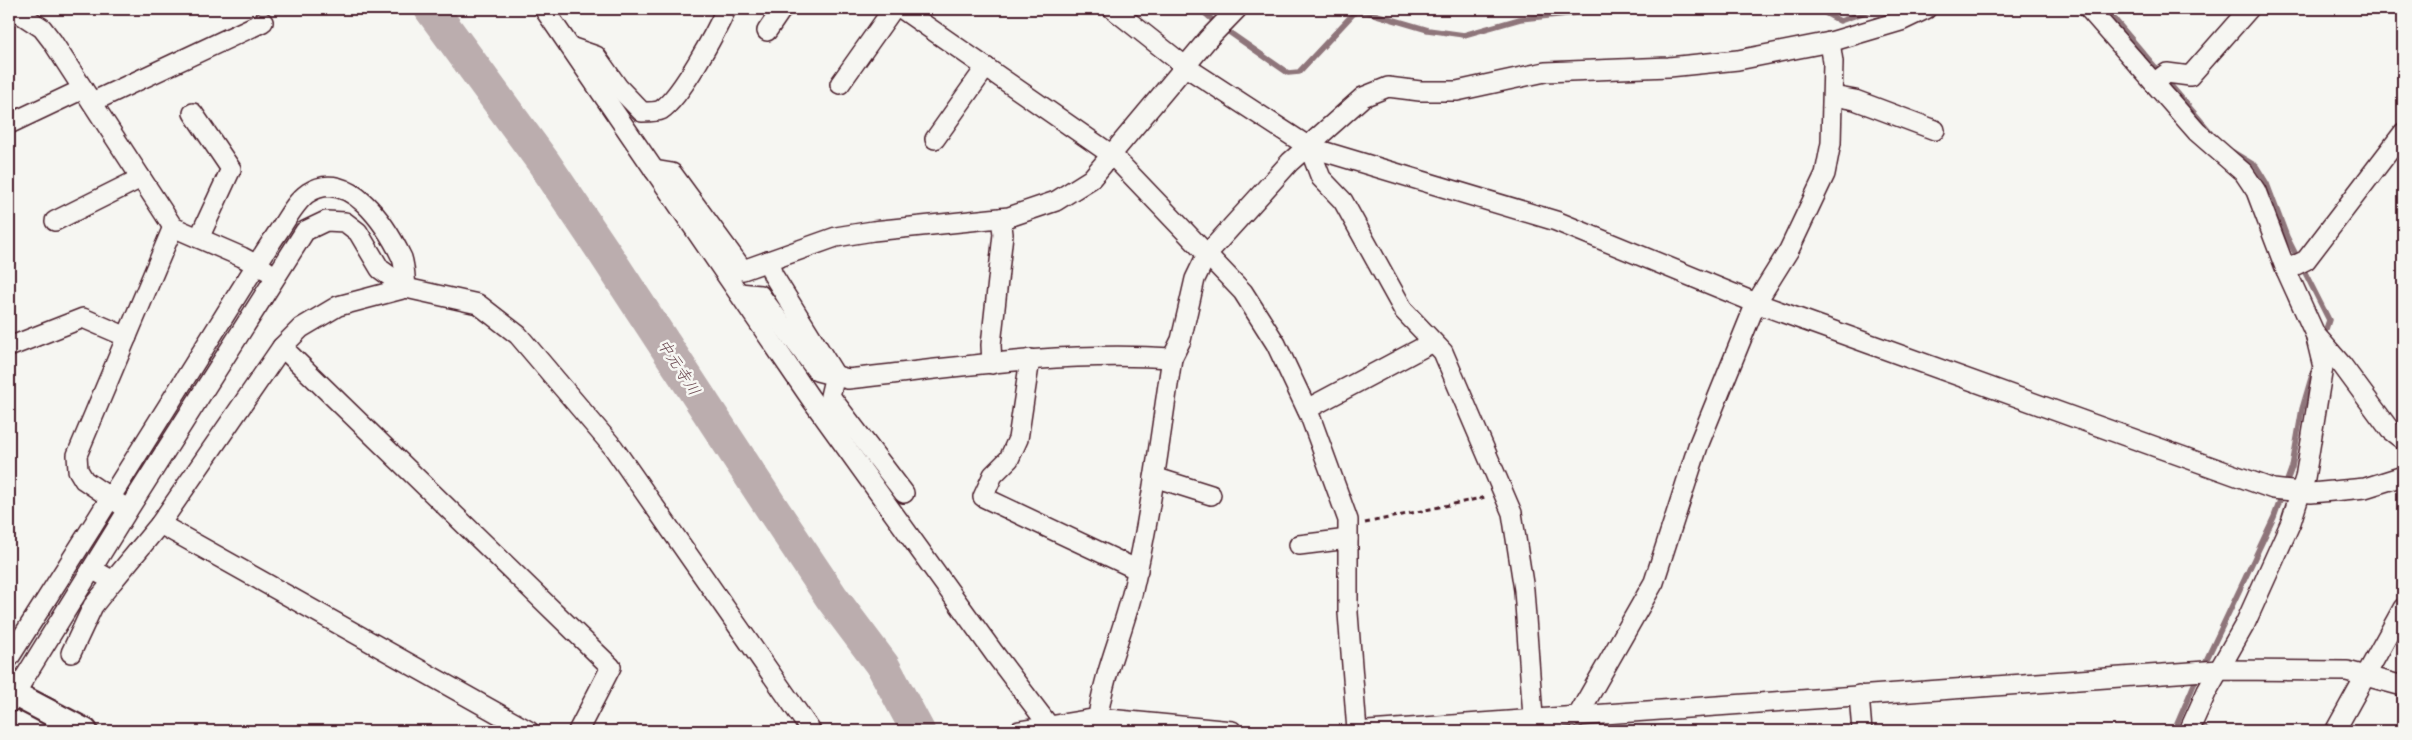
<svg xmlns="http://www.w3.org/2000/svg" width="2412" height="740" font-family="'Shantell Sans','Klee One',sans-serif">
<rect width="100%" height="100%" fill="#f6f6f2"/>
<filter id="ink" filterUnits="userSpaceOnUse"><feTurbulence type="fractalNoise" baseFrequency=".02" numOctaves="2"/><feDisplacementMap in="SourceGraphic" scale="10" xChannelSelector="R" yChannelSelector="G"/><feConvolveMatrix kernelMatrix="1 2 1 2 8 2 1 2 1" color-interpolation-filters="sRGB"/></filter>
<g filter="url(#ink)">
<g fill="none" stroke-linecap="round" stroke-linejoin="round">
<g stroke="#8e747a" stroke-width="5.5">
<path d="M1200,9L1216,23L1288,73L1299,72L1355,12H1367L1428,30L1464,35L1520,19L1614,9"/>
<path d="M1818,9L1840,21L1874,9"/>
<path d="M2106,9L2213,135"/>
<path d="M2233,152L2256,166L2267,184L2287,237L2329,320L2323,338"/>
<path d="M2203,667L2274,517L2292,467L2302,409L2314,368"/>
<path d="M2196,725L2208,731"/>
<path d="M2174,731L2198,675"/>
</g>
<path stroke="#bbadae" stroke-width="34" d="M431,9L544,163L604,252L775,513L832,598L883,666L918,731"/>
<defs>
<g id="minor">
<path d="M13,9L42,28L52,41L173,227L242,257L266,270"/>
<path d="M544,9L811,399L994,653L1053,731"/>
<path d="M902,9L1112,155L1243,292L1276,344L1310,416L1348,520V613L1357,731"/>
<path d="M1113,9L1186,67L1309,147L1556,221L1756,303L2273,489L2311,493L2365,488L2403,476"/>
<path d="M2089,9L2197,132L2244,173L2256,191L2286,270L2315,334L2342,365L2390,430L2403,440"/>
<path d="M767,31L782,9"/>
<path d="M573,48L596,56L618,87L642,112C648,112 657,112 661,110C681,97 716,32 726,9"/>
<path d="M2154,83L2167,73L2190,76L2249,9"/>
<path d="M840,84L893,9"/>
<path d="M1833,96L1855,100L1935,130"/>
<path d="M92,102L263,22"/>
<path d="M193,113L231,169L199,238"/>
<path d="M9,124L83,89"/>
<path d="M935,139L986,67"/>
<path d="M1309,147L1321,178L1343,201L1404,311L1443,352L1512,513L1524,590L1534,731"/>
<path d="M654,170L672,173L743,270L836,237L873,231L1009,217L1056,201L1091,179L1208,39L1237,9"/>
<path d="M55,221L141,178"/>
<path d="M768,261L773,275L835,375L830,396L904,493"/>
<path d="M2286,270L2306,260L2403,133"/>
<path d="M739,293L760,295L817,371L848,379C956,367 1064,351 1172,358"/>
<path d="M9,347L83,318L127,337"/>
<path d="M282,347L611,667L578,731"/>
<path d="M1030,359L1018,439L1009,459L993,475L983,497L1138,570"/>
<path d="M992,364L991,345L1003,234L1001,218"/>
<path d="M1307,409L1433,342"/>
<path d="M1154,477L1211,495"/>
<path d="M121,505L84,480L78,470L77,455L173,227"/>
<path d="M160,524L529,731"/>
<path d="M1299,545L1348,539"/>
<path d="M92,569L113,581L160,524L282,347L301,328L338,306L406,288"/>
<path d="M71,653L93,606L113,581"/>
<path d="M9,658C81,545 152,432 223,318C241,289 259,260 278,232C287,219 295,202 308,193C349,166 387,227 402,258C405,267 405,279 406,288"/>
<path d="M1859,695L1862,731"/>
<path d="M9,703L128,510L305,231L326,221L345,222L358,232L380,269L406,288L478,304L518,335L613,447L811,731"/>
<path d="M1577,717L1654,582L1698,446L1756,303L1789,250L1825,174L1831,143L1833,62L1830,42"/>
<path d="M1098,718C1103,674 1123,633 1133,590C1151,514 1160,436 1172,358L1181,340L1195,279L1207,254L1290,162L1363,97L1388,87L1420,91H1457L1545,72L1669,67L1738,60L1830,42L1901,21L1926,9"/>
<path d="M1019,731L1098,718L1232,731"/>
<path d="M1368,731L2219,670L2347,671L2403,686"/>
<path d="M2189,731L2207,691L2245,624L2291,522L2305,478L2323,367L2316,338"/>
<path d="M2335,731L2403,608"/>
</g>
<path id="major" d="M9,691L85,731"/>
</defs>
<use href="#minor" stroke="#4a1f2b" stroke-width="22"/>
<use href="#major" stroke="#4a1f2b" stroke-width="28"/>
<path stroke="#4a1f2b" stroke-width="3" stroke-dasharray="5 4" stroke-linecap="butt" d="M1365,523L1486,497"/>
<use href="#minor" stroke="#f6f6f2" stroke-width="19"/>
<use href="#major" stroke="#f6f6f2" stroke-width="24"/>
</g>
</g>
<g text-anchor="middle" dominant-baseline="central" stroke-width="5" stroke-linejoin="round" paint-order="stroke">
<g font-size="16" font-style="italic" fill="#6c4a52" stroke="#f6f6f2">
<text transform="translate(679 367) rotate(57)">中元寺川</text>
</g>
</g>
<rect width="2412" height="740" fill="none" stroke="#f6f6f2" stroke-width="30"/>
<rect x="15" y="15" width="2382" height="710" fill="none" stroke="#4a1f2b" stroke-width="2" filter="url(#ink)"/>
</svg>
